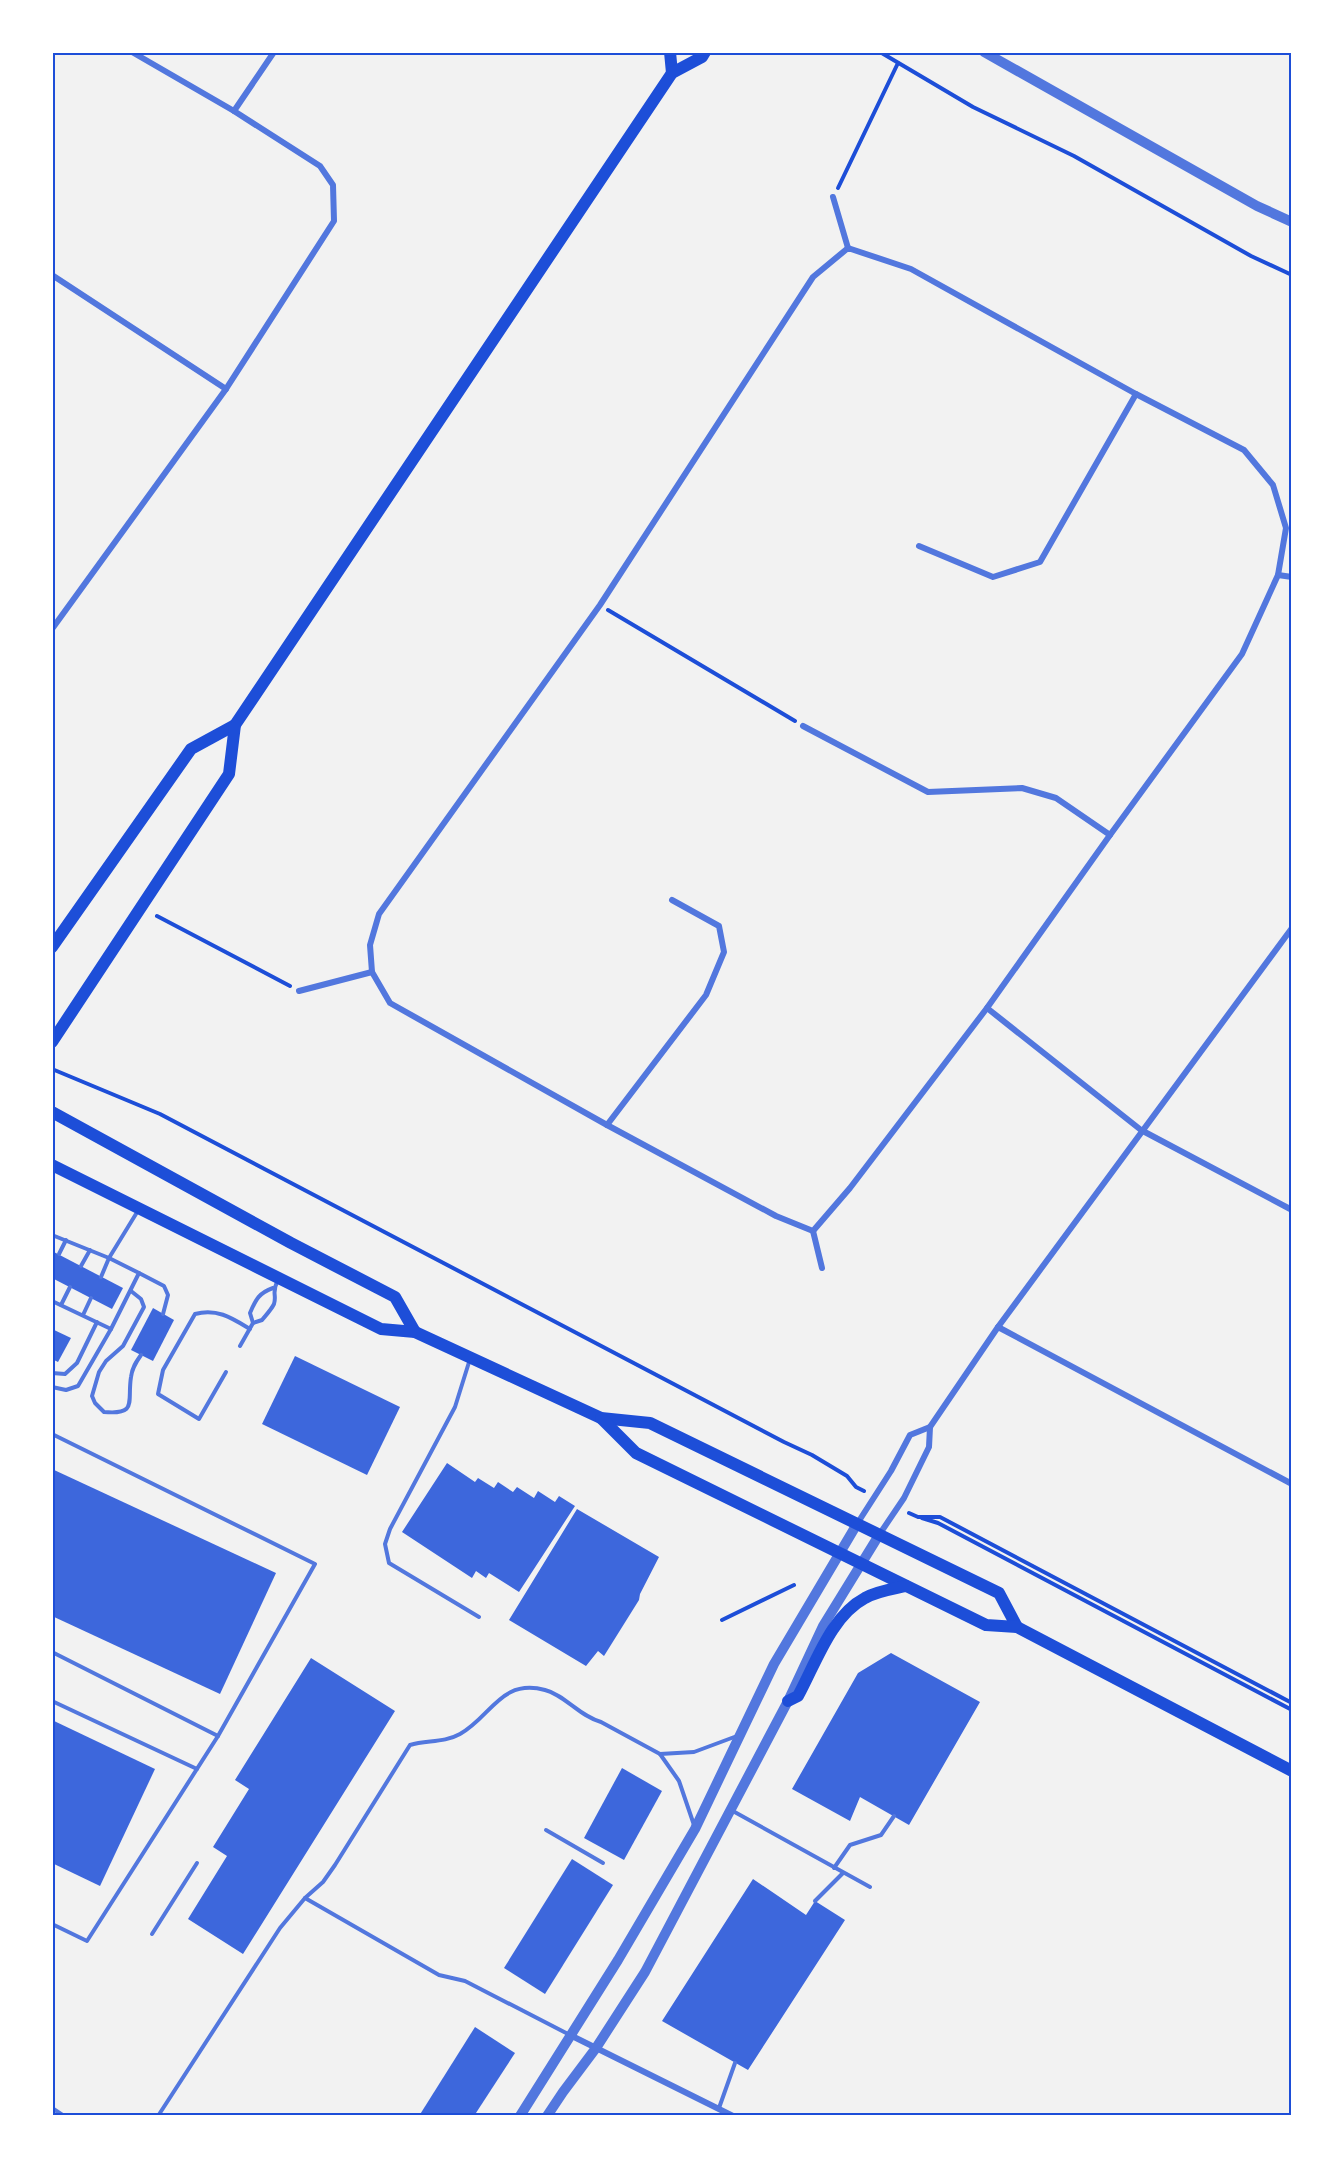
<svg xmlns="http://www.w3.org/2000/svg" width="1344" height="2168" font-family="'DM Sans',sans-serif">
<rect width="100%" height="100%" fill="#f2f2f2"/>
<g fill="#3d67dc">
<path d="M52,1251L123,1288L112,1309L52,1278Z"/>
<path d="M153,1308L174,1320L153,1361L131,1350Z"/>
<path d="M52,1329L71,1338L58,1362L52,1359Z"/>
<path d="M295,1356L400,1407L367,1475L262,1424Z"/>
<path d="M447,1463L475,1482L478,1478L494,1488L498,1482L513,1492L517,1487L534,1498L538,1491L555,1502L559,1496L575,1506L519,1592L489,1573L486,1578L476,1571L472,1578L402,1532Z"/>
<path d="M52,1469L276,1573L220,1694L52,1616Z"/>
<path d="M577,1509L659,1557L640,1594L639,1600L604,1656L598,1651L586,1666L509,1620Z"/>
<path d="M891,1653L980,1702L909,1825L860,1797L850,1821L792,1789L858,1673Z"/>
<path d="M311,1658L395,1711L243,1954L188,1919L227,1856L213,1847L249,1789L235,1780Z"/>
<path d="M52,1720L155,1769L100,1886L52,1863Z"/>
<path d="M622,1768L662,1791L624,1860L584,1838Z"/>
<path d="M572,1859L613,1885L545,1994L504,1968Z"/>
<path d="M753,1879L806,1915L815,1901L845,1920L748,2070L662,2021Z"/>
<path d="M475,2027L515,2053L474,2116H419Z"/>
</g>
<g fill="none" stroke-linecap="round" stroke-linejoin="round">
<g stroke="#1d4ed8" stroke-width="4">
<path d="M880,52L973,107L1074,156L1251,256L1292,275"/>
<path d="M838,188L898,63"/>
<path d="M608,610L795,721"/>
<path d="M157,916L290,986"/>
<path d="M52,1069L160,1114L784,1442L812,1455L847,1476L856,1487L864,1491"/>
<path d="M909,1513L918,1517H940L1292,1703"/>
<path d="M922,1518L938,1523L1292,1710"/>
<path d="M722,1620L794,1585"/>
</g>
<g stroke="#5277de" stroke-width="4">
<path d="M52,1235L109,1258L139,1209"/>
<path d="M59,1254L66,1240"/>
<path d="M81,1266L90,1250"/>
<path d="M139,1273L164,1286L168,1295L163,1314"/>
<path d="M131,1291L141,1299L144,1307L123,1346L106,1361L99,1372L92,1396L95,1403L104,1412C138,1415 127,1402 131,1377C132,1368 136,1362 141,1355"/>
<path d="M52,1301L111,1329L139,1273L109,1258L101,1277"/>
<path d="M61,1305L70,1287"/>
<path d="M83,1315L91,1298"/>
<path d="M253,1323L250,1313C256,1299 259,1293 273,1288"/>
<path d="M240,1346L253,1323L262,1320C266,1315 271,1310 274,1304C277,1294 271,1293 278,1280"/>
<path d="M470,1359L455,1407L390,1529L385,1544L389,1563L479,1617"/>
<path d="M226,1372L199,1419L158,1394L163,1370L195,1314C217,1308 232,1318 250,1329"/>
<path d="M52,1373L65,1374L77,1363L97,1322"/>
<path d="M52,1387L66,1390L78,1386L111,1329"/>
<path d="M52,1434L315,1564L218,1736L87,1941L52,1924"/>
<path d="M52,1652L218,1736"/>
<path d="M52,1701L197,1769"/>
<path d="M660,1754L694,1752L737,1736"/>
<path d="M731,1810L870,1887"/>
<path d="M546,1830L603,1863"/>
<path d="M834,1868L850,1845L881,1835L894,1816"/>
<path d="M305,1898L439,1975L465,1981L570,2035"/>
<path d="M815,1901L843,1873"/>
<path d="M152,1934L197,1863"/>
<path d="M52,2108L64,2116"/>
<path d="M719,2108L735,2063"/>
<path d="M158,2116L280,1928L305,1898L323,1882L335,1865L410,1745C427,1740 444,1743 460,1734C491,1717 501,1678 545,1690C565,1695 579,1716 601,1722L660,1754L679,1781L694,1825"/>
</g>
<g stroke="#5277de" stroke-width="6">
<path d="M234,111L274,52"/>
<path d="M833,197L848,248"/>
<path d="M848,248L911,269L1136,394L1244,450L1273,485L1286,528L1278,575L1242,654L1110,835L987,1008L850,1188L813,1231L776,1216L607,1125L390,1003L372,972L370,945L379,914L600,605L813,277Z"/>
<path d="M52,275L226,389"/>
<path d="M919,546L993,577L1040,562L1136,394"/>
<path d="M1278,575L1292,577"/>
<path d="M52,629L226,389L334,221L333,185L320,166L234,111L132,52"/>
<path d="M803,726L928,792L1022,788L1056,798L1110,835"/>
<path d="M299,991L372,972"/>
<path d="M987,1008L1141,1130L1292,1210"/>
<path d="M607,1125L706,995L724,952L719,926L672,900"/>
<path d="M813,1231L822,1268"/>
<path d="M998,1327L1292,1484"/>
<path d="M857,1524L891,1471L910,1435L930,1427"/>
<path d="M879,1535L904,1498L929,1447L930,1427L998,1327L1292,928"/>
<path d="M570,2035L733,2116"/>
</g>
<g stroke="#5277de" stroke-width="10">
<path d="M984,52L1257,206L1292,222"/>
<path d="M520,2116L618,1960L695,1829L774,1664L857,1524"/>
<path d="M547,2116L563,2092L596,2048L645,1972L788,1701L823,1626L879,1535"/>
</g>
<g stroke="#1d4ed8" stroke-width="12">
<path d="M670,52L672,73"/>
<path d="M52,947L191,749L235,725"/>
<path d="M52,1042L229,774L235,725L672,73L702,57L705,52"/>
<path d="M52,1112L291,1243L395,1297L415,1332"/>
<path d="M52,1165L381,1329L415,1332L601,1418L650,1423L999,1593L1017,1627"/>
<path d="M601,1418L636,1453L986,1625L1017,1627L1292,1771"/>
<path d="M788,1701L798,1696C816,1663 831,1616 865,1598C877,1591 893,1589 906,1586"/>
</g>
</g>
<rect width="1344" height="2168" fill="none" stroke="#ffffff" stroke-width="108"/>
<rect x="54" y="54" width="1236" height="2060" fill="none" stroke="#1d4ed8" stroke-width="2"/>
</svg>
